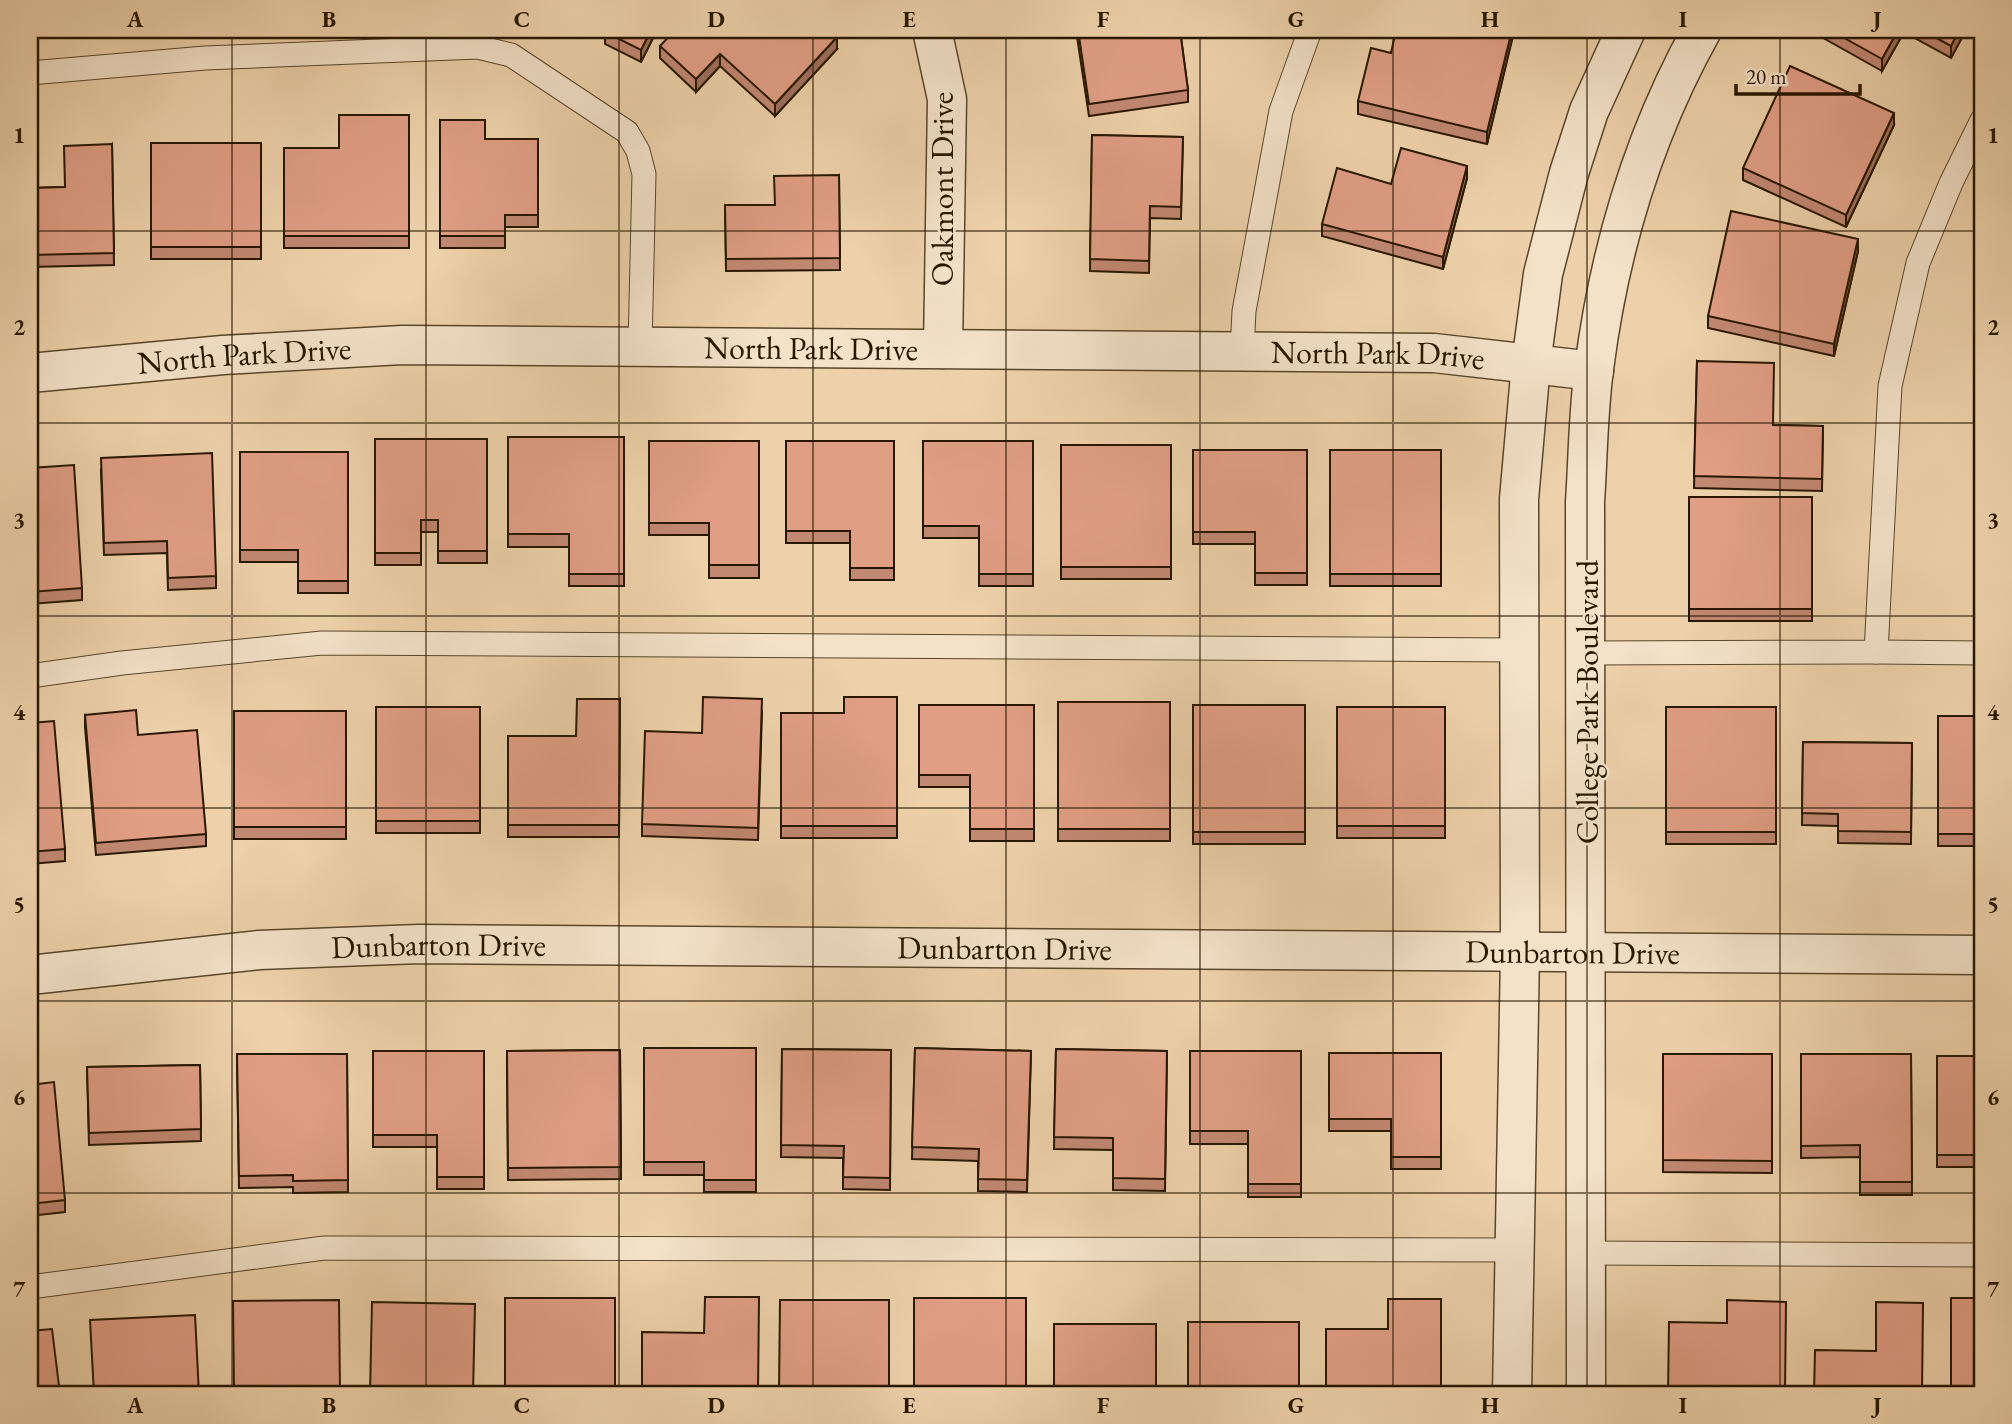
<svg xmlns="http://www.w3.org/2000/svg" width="2012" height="1424" font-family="'EB Garamond',serif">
<rect width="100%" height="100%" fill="#edd1aa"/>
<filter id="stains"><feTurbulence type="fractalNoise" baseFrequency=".00286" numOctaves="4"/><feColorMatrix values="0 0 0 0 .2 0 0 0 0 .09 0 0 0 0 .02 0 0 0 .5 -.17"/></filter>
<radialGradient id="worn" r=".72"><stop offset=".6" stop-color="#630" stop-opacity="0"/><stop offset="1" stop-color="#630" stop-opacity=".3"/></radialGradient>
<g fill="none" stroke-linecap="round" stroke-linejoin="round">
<defs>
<g id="service">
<path d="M30,73L205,58L478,47L511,55L627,132L638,151L644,174L640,347"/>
<path d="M1242,351L1244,311L1281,111L1310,30"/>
<path d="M1876,652L1982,653"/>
<path d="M1587,653L1876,652L1890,386L1918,263L1951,183L1982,120"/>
<path d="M30,676L122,663L322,643L1518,650"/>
<path d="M1587,1253L1982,1255"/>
<path d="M30,1287L324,1248L1515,1250"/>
</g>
<g id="minor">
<path d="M932,30L947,99L943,349"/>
<path id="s1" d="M30,373L223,355L402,345L1434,353L1594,371"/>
<path id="s2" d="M30,975L259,950L419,944L1982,955"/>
</g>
<g id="tertiary">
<path d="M1512,1394L1520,954L1519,499L1531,364L1543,274L1569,173L1589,111L1626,30"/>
<path d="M1586,1394L1585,502C1588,458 1588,413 1594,369C1609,251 1644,134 1702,30"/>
</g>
</defs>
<use href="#service" stroke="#59462a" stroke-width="25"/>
<use href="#minor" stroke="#59462a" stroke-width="41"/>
<use href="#tertiary" stroke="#59462a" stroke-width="41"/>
<use href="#service" stroke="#f3e1c8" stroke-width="23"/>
<use href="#minor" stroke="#f3e1c8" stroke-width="38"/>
<use href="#tertiary" stroke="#f3e1c8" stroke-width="38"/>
</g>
<g fill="#c18872" stroke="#281700" stroke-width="2">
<path d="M606,30H657L641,62L605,44V32Z"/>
<path d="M1076,30H1180L1188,90V102L1089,116Z"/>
<path d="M1514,30L1487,144L1358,114V101L1391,53Z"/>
<path d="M1809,30H1966L1951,58L1904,32L1882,71Z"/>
<path d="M660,46L837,49L775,116L720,66L696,92L660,58Z"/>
<path d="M409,115V248H284V148H339Z"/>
<path d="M440,120L485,139H538V227H505V248H440Z"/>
<path d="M1894,125L1846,227L1743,180V168Z"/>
<path d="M1092,135L1183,137L1181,219L1150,218L1149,273L1090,271Z"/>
<rect x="151" y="143" width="110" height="116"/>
<path d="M112,144L114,265L30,267V188L65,187Z"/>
<path d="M839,175L840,270L726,271L725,205H774Z"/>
<path d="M1467,178L1443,269L1322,236V224L1391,184Z"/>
<path d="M1858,251L1834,356L1708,328V316Z"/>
<rect x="1981" y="294" width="1" height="124"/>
<path d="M1697,361L1773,425L1823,426L1822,491L1694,488Z"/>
<path d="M508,437H624V586H569V547H508Z"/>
<path d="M375,439H487V563H438V532H421V565H375Z"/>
<path d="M649,441H759V578H709V535H649Z"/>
<path d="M786,441H894V580H850V543H786Z"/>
<path d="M923,441H1033V586H979V538H923Z"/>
<rect x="1061" y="445" width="110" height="134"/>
<path d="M1193,450H1307V585H1255V544H1193Z"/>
<rect x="1330" y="450" width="111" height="136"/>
<path d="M240,452H348V593H298V562H240Z"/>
<path d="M30,468L82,588V600L30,604Z"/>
<path d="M101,470L216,576V588L168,590L167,553L104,555Z"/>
<rect x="1689" y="497" width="123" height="124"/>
<path d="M897,697V838H781V713H844Z"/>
<path d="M620,699L619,837H508V736H576Z"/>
<rect x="1058" y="702" width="112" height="139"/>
<path d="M919,705H1034V841H970V787H919Z"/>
<rect x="1193" y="705" width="112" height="139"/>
<rect x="376" y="707" width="104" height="126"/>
<rect x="1337" y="707" width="108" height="131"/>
<rect x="1666" y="707" width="110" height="137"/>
<rect x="234" y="711" width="112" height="128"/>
<path d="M762,711L758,840L642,836V824L702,733Z"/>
<path d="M85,715L138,735L206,834V846L96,855L85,727Z"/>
<rect x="1938" y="716" width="44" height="130"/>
<path d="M30,723L65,849V861L30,864Z"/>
<path d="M1803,742L1912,743L1911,844L1838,843V826L1802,825Z"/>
<path d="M644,1048H756V1192H704V1175H644Z"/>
<path d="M915,1048L1031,1051L1027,1192L978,1191V1161L912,1159Z"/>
<path d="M782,1049L891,1050L890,1190L843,1189V1158L781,1157Z"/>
<path d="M1056,1049L1167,1051L1165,1191L1113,1190V1150L1054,1149Z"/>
<path d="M620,1050L621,1179L508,1180L507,1051Z"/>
<path d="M373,1051H484V1189H437V1147H373Z"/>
<path d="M1190,1051H1301V1197H1248V1144H1190Z"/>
<path d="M1329,1053H1441V1169H1391V1131H1329Z"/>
<path d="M237,1054H347L348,1192L293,1193V1187L239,1188Z"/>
<path d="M1663,1054H1772V1173L1663,1172Z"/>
<path d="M1801,1054H1911L1912,1195H1860V1157L1801,1158Z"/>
<rect x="1937" y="1056" width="45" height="111"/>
<path d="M200,1065L201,1141L89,1145L87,1067Z"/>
<path d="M30,1085L65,1200V1212L30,1216Z"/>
</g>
<g fill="#9d6f5d" stroke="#281700" stroke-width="2">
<path d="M651,30H657L641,62V50Z"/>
<path d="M1512,30H1514V32L1487,144V132Z"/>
<path d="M1898,30H1904V32L1882,71V59Z"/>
<path d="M1959,30H1966L1951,58V46Z"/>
<path d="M837,37V49L775,116V104Z"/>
<path d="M720,54V66L696,92V79Z"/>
<path d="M1894,113V125L1846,227V215Z"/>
<path d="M1467,166V178L1443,269V257Z"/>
<path d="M1858,239V251L1834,356V344Z"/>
</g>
<g fill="#e09e85" stroke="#281700" stroke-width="2">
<path d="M606,30H651L641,50L605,32Z"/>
<path d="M675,30H829L837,37L775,104L720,54L696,79L660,46Z"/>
<path d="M1078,30H1180L1188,90L1089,104Z"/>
<path d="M1396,30H1512L1487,132L1358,101L1371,48L1391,53Z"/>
<path d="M1830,30H1898L1882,59Z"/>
<path d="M1922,30H1959L1951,46Z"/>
<path d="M1790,66L1894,113L1846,215L1743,168Z"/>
<path d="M339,115H409V236H284V148H339Z"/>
<path d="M440,120H485V139H538V215H505V236H440Z"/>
<path d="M1092,135L1183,137L1181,207L1150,206L1149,261L1090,259Z"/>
<rect x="151" y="143" width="110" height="104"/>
<path d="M112,144L114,253L30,255V188L65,187L64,146Z"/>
<path d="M1401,148L1467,166L1443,257L1322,224L1337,168L1391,184Z"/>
<path d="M839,175L840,258L726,259L725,205H775L774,176Z"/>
<path d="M1731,211L1858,239L1834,344L1708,316Z"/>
<rect x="1981" y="294" width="1" height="112"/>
<path d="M1697,361L1774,363L1773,425L1823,426L1822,479L1694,476Z"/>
<path d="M508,437H624V574H569V534H508Z"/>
<path d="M375,439H487V551H438V520H421V553H375Z"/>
<path d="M649,441H759V565H709V523H649Z"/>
<path d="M786,441H894V568H850V531H786Z"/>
<path d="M923,441H1033V574H979V526H923Z"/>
<rect x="1061" y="445" width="110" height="122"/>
<path d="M1193,450H1307V573H1255V532H1193Z"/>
<rect x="1330" y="450" width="111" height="124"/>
<path d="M240,452H348V581H298V550H240Z"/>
<path d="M212,453L216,576L168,578L167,541L104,543L101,458Z"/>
<path d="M74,465L82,588L30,592V468Z"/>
<rect x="1689" y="497" width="123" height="112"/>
<path d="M703,697L762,699L758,828L642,824L645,731L702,733Z"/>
<path d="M844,697H897V826H781V713H844Z"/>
<path d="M577,699H620L619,825H508V736H576Z"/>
<rect x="1058" y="702" width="112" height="127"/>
<path d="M919,705H1034V829H970V775H919Z"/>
<rect x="1193" y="705" width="112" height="127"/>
<rect x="376" y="707" width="104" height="114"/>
<rect x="1337" y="707" width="108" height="119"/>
<rect x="1666" y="707" width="110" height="125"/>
<path d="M136,710L138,735L197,730L206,834L96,843L85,715Z"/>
<rect x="234" y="711" width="112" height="116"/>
<rect x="1938" y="716" width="44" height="118"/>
<path d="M54,721L65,849L30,852V723Z"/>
<path d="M1803,742L1912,743L1911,832L1838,831V814L1802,813Z"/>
<path d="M644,1048H756V1180H704V1162H644Z"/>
<path d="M915,1048L1031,1051L1027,1180L978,1179L979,1149L912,1147Z"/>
<path d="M782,1049L891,1050L890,1178L843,1177L844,1146L781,1145Z"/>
<path d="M1056,1049L1167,1051L1165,1179L1113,1178V1138L1054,1137Z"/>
<path d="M620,1050L621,1167L508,1168L507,1051Z"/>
<path d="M373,1051H484V1177H437V1135H373Z"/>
<path d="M1190,1051H1301V1184H1248V1131H1190Z"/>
<path d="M1329,1053H1441V1157H1391V1119H1329Z"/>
<path d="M237,1054H347L348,1180L293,1181V1175L239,1176Z"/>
<path d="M1663,1054H1772V1161L1663,1160Z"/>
<path d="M1801,1054H1911L1912,1182H1860V1145L1801,1146Z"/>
<rect x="1937" y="1056" width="45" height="99"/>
<path d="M200,1065L201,1129L89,1133L87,1067Z"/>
<path d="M54,1082L65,1200L30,1204V1085Z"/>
<path d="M705,1297H759L758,1394H642V1332L704,1333Z"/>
<rect x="505" y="1298" width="110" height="96"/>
<rect x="914" y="1298" width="112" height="96"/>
<rect x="1951" y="1298" width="31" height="96"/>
<path d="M1388,1299H1441V1394H1326V1329H1388Z"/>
<path d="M339,1300L340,1394H234L233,1301Z"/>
<path d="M780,1300H889V1394H779Z"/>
<path d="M1727,1300L1786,1302L1785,1394H1668L1669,1322L1727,1323Z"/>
<path d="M372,1302L475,1304L473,1394H370Z"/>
<path d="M1876,1302L1923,1303L1922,1394H1814L1815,1350L1876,1351Z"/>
<path d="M195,1315L199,1394H94L90,1320Z"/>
<rect x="1188" y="1322" width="111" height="72"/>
<rect x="1054" y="1324" width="102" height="70"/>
<path d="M52,1329L60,1394H30V1331Z"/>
</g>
<path fill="none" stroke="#281700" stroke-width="2" stroke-opacity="0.55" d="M232,30V1394M426,30V1394M619,30V1394M813,30V1394M1006,30V1394M1200,30V1394M1393,30V1394M1587,30V1394M1780,30V1394M30,231H1982M30,423H1982M30,616H1982M30,808H1982M30,1001H1982M30,1193H1982"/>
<g text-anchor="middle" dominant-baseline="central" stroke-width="5" stroke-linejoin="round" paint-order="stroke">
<g font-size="32" fill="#281700" stroke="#f3e1c8">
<text transform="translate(942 189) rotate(-90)">Oakmont Drive</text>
<text stroke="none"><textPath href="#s1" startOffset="782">North Park Drive</textPath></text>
<text stroke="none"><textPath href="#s1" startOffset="215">North Park Drive</textPath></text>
<text stroke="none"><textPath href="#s1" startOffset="1349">North Park Drive</textPath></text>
<text transform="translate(1587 702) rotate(-90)">College Park Boulevard</text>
<text stroke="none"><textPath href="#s2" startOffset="410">Dunbarton Drive</textPath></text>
<text stroke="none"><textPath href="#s2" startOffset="976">Dunbarton Drive</textPath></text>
<text stroke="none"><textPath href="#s2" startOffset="1544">Dunbarton Drive</textPath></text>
</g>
</g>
<rect width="2012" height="1424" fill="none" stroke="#edd1aa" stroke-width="77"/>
<path d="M1736 84v10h124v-10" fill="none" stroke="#281700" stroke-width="3.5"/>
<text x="1746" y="84" font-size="21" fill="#281700" stroke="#f3e1c8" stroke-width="5" paint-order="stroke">20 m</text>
<rect x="38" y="38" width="1936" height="1348" fill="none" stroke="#281700" stroke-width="2.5"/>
<g font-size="23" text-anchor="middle" font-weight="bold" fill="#281700">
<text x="135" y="27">A</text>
<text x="329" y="27">B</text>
<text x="522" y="27">C</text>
<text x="716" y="27">D</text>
<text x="909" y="27">E</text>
<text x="1103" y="27">F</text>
<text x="1296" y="27">G</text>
<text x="1490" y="27">H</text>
<text x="1683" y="27">I</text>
<text x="1877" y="27">J</text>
<text x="19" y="143">1</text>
<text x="1993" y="143">1</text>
<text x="19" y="335">2</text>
<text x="1993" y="335">2</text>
<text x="19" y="528">3</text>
<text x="1993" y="528">3</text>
<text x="19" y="720">4</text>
<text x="1993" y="720">4</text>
<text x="19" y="912">5</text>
<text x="1993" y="912">5</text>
<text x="19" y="1105">6</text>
<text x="1993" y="1105">6</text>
<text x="19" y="1297">7</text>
<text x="1993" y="1297">7</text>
<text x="135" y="1413">A</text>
<text x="329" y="1413">B</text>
<text x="522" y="1413">C</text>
<text x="716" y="1413">D</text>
<text x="909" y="1413">E</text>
<text x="1103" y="1413">F</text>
<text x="1296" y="1413">G</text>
<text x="1490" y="1413">H</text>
<text x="1683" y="1413">I</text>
<text x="1877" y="1413">J</text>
</g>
<rect width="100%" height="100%" filter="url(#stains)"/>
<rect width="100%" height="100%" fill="url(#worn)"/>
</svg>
